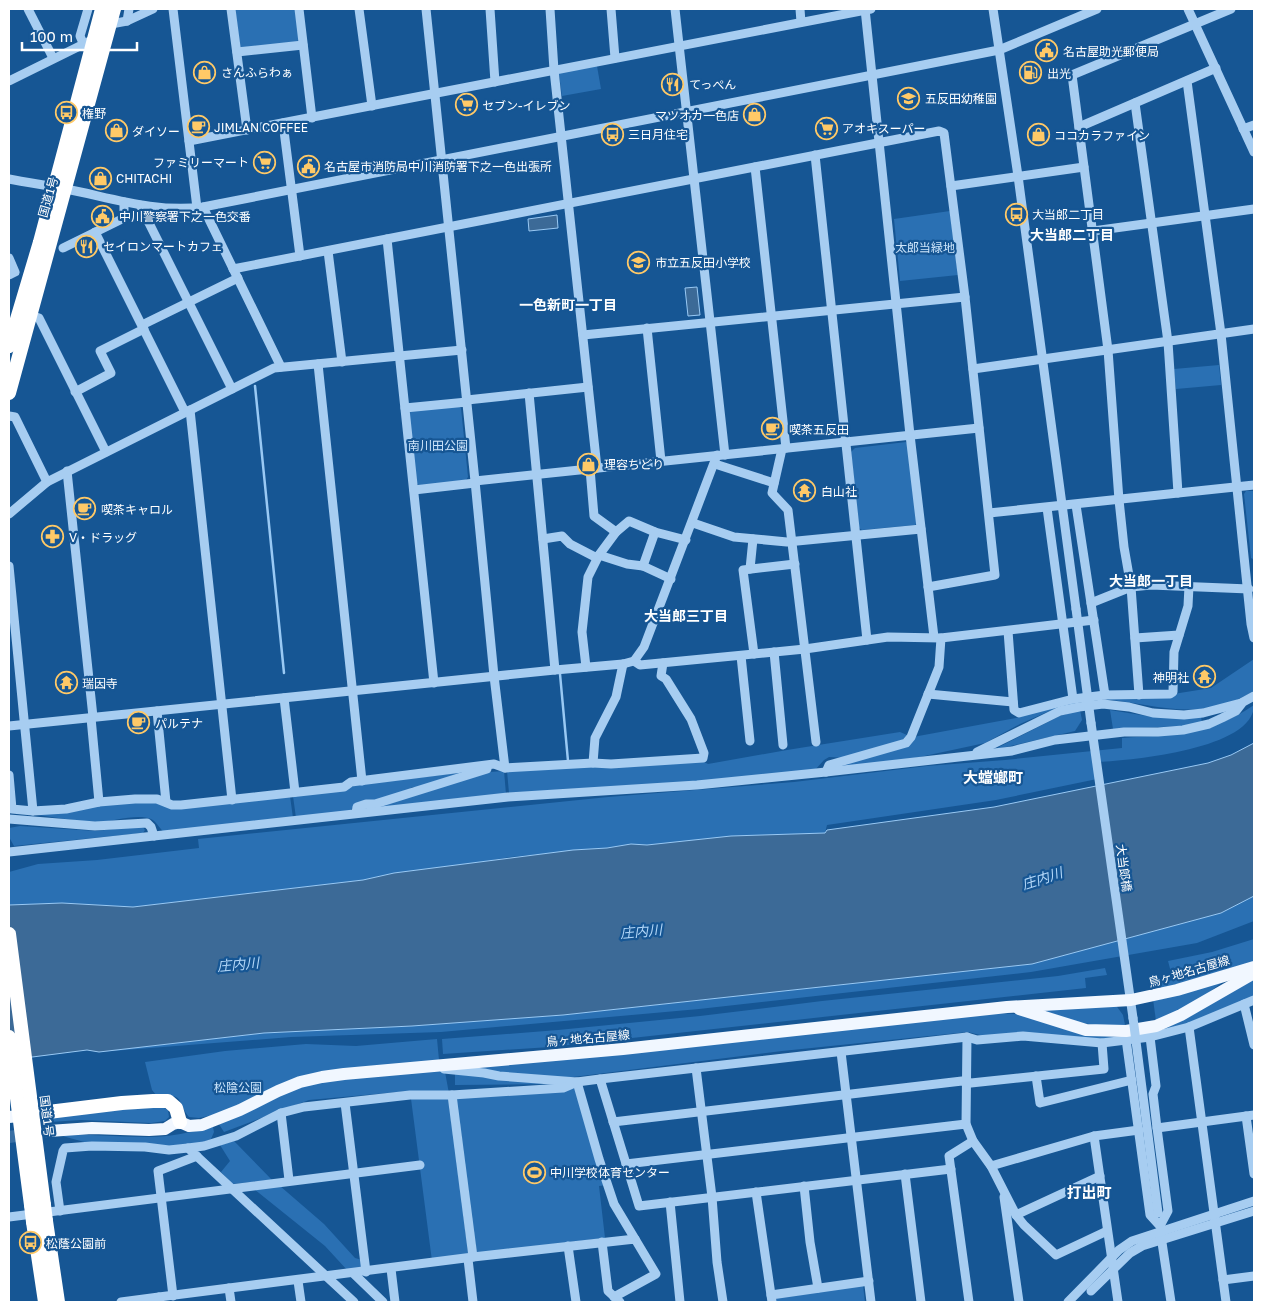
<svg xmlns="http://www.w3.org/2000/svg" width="1263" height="1311" font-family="'Golos Text','Noto Sans JP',sans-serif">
<rect width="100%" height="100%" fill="#165694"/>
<g fill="#2a70b3">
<path d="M235,9H295L299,39L296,43L243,50L240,47Z"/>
<path d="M597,66L601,89L562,96L559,74L561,72Z"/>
<path d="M950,211L958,275L900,281L894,219Z"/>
<path d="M1219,365L1221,385L1176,389L1174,369Z"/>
<path d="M458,406L461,408L468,477L466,480L420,486L416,483L409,414L411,411Z"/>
<path d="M906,442L908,445L917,523L915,525L862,530L859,528L851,452L855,448Z"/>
<path d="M1246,491H1254L1253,559L1251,558L1244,494Z"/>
<path d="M1254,659V691C1200,724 1158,704 1101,699H1142L1211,688Z"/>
<path d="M1076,700L1077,703L1054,709L1020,724L985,743L915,758L833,768L913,737L1016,718Z"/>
<path d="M1254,705C1254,749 1133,760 1099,762L1102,778L996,800L827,825L825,833L738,836L647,845L631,844L607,848L510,857L451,867L394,873L363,880L133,907L62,903L9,905V872L38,864L97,860L199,848L198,839L608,797L794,782L927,766L1005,760L1122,748V738C1175,734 1208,736 1254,705Z"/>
<path d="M1080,710L1082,720L1075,731L993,750L1060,716Z"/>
<path d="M1110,710L1153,717H1201L1202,722L1183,726L1113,729Z"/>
<path d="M900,732L907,735L900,743L846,758L829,757L824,760L815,770L697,782L509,793L507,771L702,761L708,764L787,750Z"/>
<path d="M474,771L424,787H412L408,791L375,801L357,803L349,812L296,818L293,796L346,790L355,785Z"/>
<path d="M504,771L506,794L368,810L489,772Z"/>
<path d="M290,796L293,818L164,832C159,828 156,821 151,819C137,813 112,822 97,822C77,821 58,818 38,815C77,811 115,799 154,801C159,801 164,804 169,806Z"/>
<path d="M20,826L96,831L142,826L145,830L143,833L14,846L9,837V828Z"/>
<path d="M1254,896V921L1197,943L1031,972L699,1009L441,1032L291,1037L99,1052L264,1033L412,1026L563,1015L1032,964L1221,913Z"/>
<path d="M1254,939V962L1157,991L1156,984L1173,980L1168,961L1212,952Z"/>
<path d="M1105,968L1107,975L1085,978L1086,988L550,1047L443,1054L442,1039L558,1030L700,1016L822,1001L1058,976Z"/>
<path d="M1254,976V997L1184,1026L1153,1032Z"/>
<path d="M1224,981L1196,1002L1156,1021L1153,999Z"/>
<path d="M1115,1004L1123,1015L1125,1025L1100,1026L1078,1022L1041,1010Z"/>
<path d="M993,1013L1016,1014L1123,1036L1105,1039L984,1036L968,1032L782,1051L565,1078L446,1068Z"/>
<path d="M437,1039L439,1060L445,1072L450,1099L468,1253L464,1257L432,1261L410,1091L309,1100L224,1132L213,1115L199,1118L189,1117C176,1101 186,1093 157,1096L152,1090L145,1062L225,1051L306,1044L356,1046Z"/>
<path d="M455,1071L562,1084L455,1085Z"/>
<path d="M578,1088L608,1185L599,1186L605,1238L478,1253L475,1251L456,1098Z"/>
<path d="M162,1107L168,1110L169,1117L165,1121L151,1123L81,1120L50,1122L49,1115Z"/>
<path d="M213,1127L214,1132L211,1139L196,1145L170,1148L88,1143L55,1134C86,1134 117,1137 148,1137C169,1137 192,1132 213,1127Z"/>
<path d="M234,1141L272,1180L232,1184L221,1172L230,1161L220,1145Z"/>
<path d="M280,1186L324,1224L355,1258L362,1260L361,1269L348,1271L325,1246L254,1189Z"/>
<path d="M863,1285L865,1302H775L777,1297Z"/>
</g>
<g fill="#3c6a97" stroke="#99c9f4">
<path d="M557,215L558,228L529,231L528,219Z"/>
<path d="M697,287L700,315L688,316L685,288Z"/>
<path d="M1254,743V896L1221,913L1032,964L563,1015L412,1026L264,1033L99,1052L87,1050L9,1060V905L62,903L133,907L363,880L394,873L573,850L607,848L631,844L647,845L731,836L825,833L827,830L994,807L1208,763L1231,755Z"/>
</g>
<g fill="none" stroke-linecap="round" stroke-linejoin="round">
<g stroke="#99c9f4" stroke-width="2.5">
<path d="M255,386L284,673"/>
<path d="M560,674L568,761"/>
</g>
<path stroke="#396fa4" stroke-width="12" stroke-dasharray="12 6" stroke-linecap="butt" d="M9,1137L49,1131"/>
<g stroke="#a7cdf1" stroke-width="9">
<path d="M28,9L53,58"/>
<path d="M173,9L197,208"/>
<path d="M231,9L247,130"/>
<path d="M299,9L312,118"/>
<path d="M359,9L372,106"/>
<path d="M426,9L475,481L494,676L505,768"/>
<path d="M490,9L495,82"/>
<path d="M550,9L554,70L597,468"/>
<path d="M611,9L615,58"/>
<path d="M675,9L725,455"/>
<path d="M800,9L801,22"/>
<path d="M865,9L910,435L934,637"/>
<path d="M993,9L1018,176L1076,609"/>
<path d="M1188,9L1254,152"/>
<path d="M127,21L129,9"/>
<path d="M107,27L111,24L127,21L153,9"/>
<path d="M83,43L80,36L88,9"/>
<path d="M237,52L303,45"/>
<path d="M9,81L96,38"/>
<path d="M1187,81L1221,334L1251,624L1254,638"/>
<path d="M1135,103L1168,342L1178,493"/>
<path d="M283,123L300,256"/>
<path d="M1079,127L1216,68"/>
<path d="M1243,129L1254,125"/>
<path d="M189,141L871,9"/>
<path d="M815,155L867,640"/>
<path d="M755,167L786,448"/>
<path d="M9,179C28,183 47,185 66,189C112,198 156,213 203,207L999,50L1097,9"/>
<path d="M951,186L1084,167"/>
<path d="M140,205L232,389"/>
<path d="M203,207L281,367"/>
<path d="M1093,231L1254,209"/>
<path d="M95,232L185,412"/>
<path d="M387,239L434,683"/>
<path d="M63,248L124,218V202"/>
<path d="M328,251L342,362"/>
<path d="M9,258L15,272L9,275"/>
<path d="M233,269L939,131L944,133L965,297L995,575L928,587"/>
<path d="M30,315L39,318L106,452"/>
<path d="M142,325L238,278"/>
<path d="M647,328L661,461"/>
<path d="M583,335L965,297"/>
<path d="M318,364L362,781"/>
<path d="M973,369L1254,329"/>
<path d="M75,392L111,373L100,351L144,329"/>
<path d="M529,393L555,670"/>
<path d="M467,400L588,387"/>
<path d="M405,408L467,402"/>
<path d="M190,410L232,800"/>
<path d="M9,416L15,417L47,482"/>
<path d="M782,449L772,493L788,510L816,742"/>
<path d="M715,464L774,483"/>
<path d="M590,469L594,516L616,532"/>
<path d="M67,471L93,717"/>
<path d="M475,481L979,428"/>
<path d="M414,490L475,483"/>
<path d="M1076,505L1105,695L1170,694L1173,692L1174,652L1188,606L1189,586"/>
<path d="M989,513L1254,485"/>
<path d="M9,514L47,482L274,368L462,350"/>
<path d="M693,523L734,537L787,542L921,529"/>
<path d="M543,539L562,536L570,544L597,558"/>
<path d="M599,555L627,564L643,566L671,579"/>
<path d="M9,566L33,811"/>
<path d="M643,566L655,532"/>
<path d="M750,569L753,539"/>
<path d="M1091,603L1131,587L1151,585L1249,589"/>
<path d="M1008,631L1014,710L1019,713L1073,699L1047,508"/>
<path d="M1135,638L1179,635"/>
<path d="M774,652L783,745"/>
<path d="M754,654L743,570L795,564"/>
<path d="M741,656L750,741"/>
<path d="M634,661L640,665L805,649L888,637L941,638L1094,620"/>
<path d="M586,667L582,632L588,577L599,555L616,532L629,521L655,532L686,540"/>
<path d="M928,694L1013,702"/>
<path d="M1139,695L1131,587L1124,547L1119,500L1108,350L1072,75L1231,9"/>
<path d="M284,698L295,792"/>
<path d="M1073,699L1105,695"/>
<path d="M157,711L166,802"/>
<path d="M91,718L99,802"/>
<path d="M1091,723L1133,1018"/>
<path d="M9,726L555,670L623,664L634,661L644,647L717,455"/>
<path d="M977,752L1060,711L1079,707L1103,704L1129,707L1153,713L1184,715L1203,713L1241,703"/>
<path d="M593,763L611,764L703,758L704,753L691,719L666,679L661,676L663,663"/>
<path d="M826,772L829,765L906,743L911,737L939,667L941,638"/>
<path d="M9,775L12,809L33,811L66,809L99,802L135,799H157L172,805H181L344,787L351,782L494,764L505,768L593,763L595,738L616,697L623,664"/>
<path d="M356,813L357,807L366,804H375L487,769"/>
<path d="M9,819L95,826L147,823L151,827L154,836"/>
<path d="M9,852L508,797L697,785L826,772L1012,751L1055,740L1124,732H1158L1183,730L1209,724L1222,718L1236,711L1243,702L1254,696"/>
<path d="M1244,1004L1254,1045"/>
<path d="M1189,1027L1226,1302"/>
<path d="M967,1037L966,1124L973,1141L991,1166L1016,1215L1024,1225L1056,1255L1107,1231"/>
<path d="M1150,1037L1156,1086L1153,1094L1157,1128"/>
<path d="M1126,1039L1150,1215L1160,1226L1168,1211L1157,1128L1254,1115"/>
<path d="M841,1052L871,1302"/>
<path d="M696,1068L712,1197L717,1262L723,1302"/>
<path d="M444,1069L484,1073L499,1076L577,1082L599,1159L614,1204L635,1239"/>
<path d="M1036,1076L1040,1103L1132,1080"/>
<path d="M600,1079L639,1206L951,1169"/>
<path d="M452,1095L473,1257"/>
<path d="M345,1103L366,1272"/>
<path d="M281,1113L289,1180"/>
<path d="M1246,1116L1254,1174"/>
<path d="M613,1122L962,1081L971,1083L1104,1069L1102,1043"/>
<path d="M1094,1136L1118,1302"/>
<path d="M626,1164L966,1124"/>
<path d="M991,1166L1094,1136L1139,1130"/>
<path d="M905,1174L921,1302"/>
<path d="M804,1186L810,1242L818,1288"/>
<path d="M756,1192L772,1302"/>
<path d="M1004,1197L1019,1302"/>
<path d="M670,1202L680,1302"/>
<path d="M60,1211L56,1182L63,1151L65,1148L92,1146L145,1147L169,1150L188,1148"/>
<path d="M1016,1215L1100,1176"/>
<path d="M9,1217L420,1165"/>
<path d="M1161,1236L1171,1302"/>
<path d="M602,1242L608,1291L620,1302"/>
<path d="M568,1246L576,1302"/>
<path d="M468,1259L473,1302"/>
<path d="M391,1269L395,1302"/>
<path d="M353,1273L383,1302"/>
<path d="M1223,1280L1254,1276"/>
<path d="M298,1281L301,1302"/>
<path d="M229,1288L231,1302"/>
<path d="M1091,1291L1130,1253L1142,1246L1254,1211"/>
<path d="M771,1295L869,1281"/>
<path d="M173,1296L158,1171L197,1156"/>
<path d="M121,1302L159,1297"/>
<path d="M160,1302L159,1297L473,1257L635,1239L656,1274L614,1297"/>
<path d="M354,1302L188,1148L204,1146L236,1136L281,1113L304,1107L410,1095H452L563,1088L577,1082L600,1079L967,1037L977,1040L1023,1036L1102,1043L1150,1037L1189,1027L1254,1000"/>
<path d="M969,1302L949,1156L973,1141"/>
<path d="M1068,1302L1119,1250L1132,1241L1254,1201"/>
</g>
<g stroke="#f1f7ff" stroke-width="12">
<path d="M1019,1009L1086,1030L1126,1031L1156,1026L1181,1015L1254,973"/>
<path d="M9,1117L19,1116"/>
<path d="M49,1131L92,1128L149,1130L165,1129L173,1124L180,1122L189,1126L202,1125L240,1110L278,1091L300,1082L322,1077L344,1074L623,1049L1007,1007L1131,1000L1177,990L1254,967"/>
</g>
<g stroke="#fff" stroke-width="14">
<path d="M9,346L40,242L102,9"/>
<path d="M9,393L114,9"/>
<path d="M9,934L44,1205"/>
<path d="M9,1037L31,1205"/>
<path d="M32,1114L122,1103L153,1101H168L176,1108L180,1122"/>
<path d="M46,1221L58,1302"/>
<path d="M33,1222L45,1302"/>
</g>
<g stroke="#a7cdf1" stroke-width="9">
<path d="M1076,609L1091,723"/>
<path d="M1133,1018L1158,1213"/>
</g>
<g stroke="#fff" stroke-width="14">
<path d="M31,1205L33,1222"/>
<path d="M44,1205L46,1221"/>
</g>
</g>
<defs>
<symbol id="civic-ring" viewBox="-11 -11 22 22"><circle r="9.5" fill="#165694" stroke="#ffc967" stroke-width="1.5"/><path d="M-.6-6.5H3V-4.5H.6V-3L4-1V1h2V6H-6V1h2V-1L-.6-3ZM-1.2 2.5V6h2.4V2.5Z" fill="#ffc967"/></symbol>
<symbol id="shop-ring" viewBox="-11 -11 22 22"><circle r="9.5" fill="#165694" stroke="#ffc967" stroke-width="1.5"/><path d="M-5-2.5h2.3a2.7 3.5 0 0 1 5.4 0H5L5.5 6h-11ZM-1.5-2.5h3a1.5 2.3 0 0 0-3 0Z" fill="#ffc967"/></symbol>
<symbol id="fuel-ring" viewBox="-11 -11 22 22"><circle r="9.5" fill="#165694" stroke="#ffc967" stroke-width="1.5"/><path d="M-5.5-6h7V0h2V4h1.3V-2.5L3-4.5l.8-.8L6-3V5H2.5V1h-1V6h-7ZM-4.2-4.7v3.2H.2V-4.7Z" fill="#ffc967"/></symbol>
<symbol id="restaurant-ring" viewBox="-11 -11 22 22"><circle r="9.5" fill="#165694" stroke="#ffc967" stroke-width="1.5"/><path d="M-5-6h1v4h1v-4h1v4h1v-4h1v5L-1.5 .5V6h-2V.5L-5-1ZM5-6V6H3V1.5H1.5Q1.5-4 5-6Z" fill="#ffc967"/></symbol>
<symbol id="school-ring" viewBox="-11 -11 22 22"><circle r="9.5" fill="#165694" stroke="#ffc967" stroke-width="1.5"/><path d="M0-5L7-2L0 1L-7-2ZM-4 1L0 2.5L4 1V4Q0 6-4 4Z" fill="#ffc967"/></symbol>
<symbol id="supermarket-ring" viewBox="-11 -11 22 22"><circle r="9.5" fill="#165694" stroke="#ffc967" stroke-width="1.5"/><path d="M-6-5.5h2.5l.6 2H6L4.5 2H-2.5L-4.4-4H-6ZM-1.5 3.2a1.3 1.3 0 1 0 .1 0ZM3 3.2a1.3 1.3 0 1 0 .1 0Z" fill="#ffc967"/></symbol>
<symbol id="bus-ring" viewBox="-11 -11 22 22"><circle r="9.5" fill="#165694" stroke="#ffc967" stroke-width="1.5"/><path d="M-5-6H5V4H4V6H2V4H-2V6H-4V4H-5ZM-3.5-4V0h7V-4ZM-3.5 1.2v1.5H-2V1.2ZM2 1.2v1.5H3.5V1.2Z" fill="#ffc967"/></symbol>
<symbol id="cafe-ring" viewBox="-11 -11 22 22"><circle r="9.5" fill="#165694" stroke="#ffc967" stroke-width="1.5"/><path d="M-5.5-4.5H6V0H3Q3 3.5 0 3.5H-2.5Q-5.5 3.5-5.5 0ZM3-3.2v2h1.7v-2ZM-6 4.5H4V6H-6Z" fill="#ffc967"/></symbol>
<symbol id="temple-ring" viewBox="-11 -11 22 22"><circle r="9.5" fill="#165694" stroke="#ffc967" stroke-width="1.5"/><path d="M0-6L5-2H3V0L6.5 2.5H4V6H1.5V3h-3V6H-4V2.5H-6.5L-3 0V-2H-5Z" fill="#ffc967"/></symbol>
<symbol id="pharmacy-ring" viewBox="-11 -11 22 22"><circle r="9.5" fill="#165694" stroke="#ffc967" stroke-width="1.5"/><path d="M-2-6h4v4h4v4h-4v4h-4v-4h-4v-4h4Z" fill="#ffc967"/></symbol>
<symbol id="stadium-ring" viewBox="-11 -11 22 22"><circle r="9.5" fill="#165694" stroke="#ffc967" stroke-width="1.5"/><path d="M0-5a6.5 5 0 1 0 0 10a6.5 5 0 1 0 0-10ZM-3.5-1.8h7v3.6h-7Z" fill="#ffc967"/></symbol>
</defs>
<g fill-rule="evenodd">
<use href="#civic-ring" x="1034" y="38" width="25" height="25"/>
<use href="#shop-ring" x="192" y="60" width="25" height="25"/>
<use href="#fuel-ring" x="1018" y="60" width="25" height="25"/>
<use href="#restaurant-ring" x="660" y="72" width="25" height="25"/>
<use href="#school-ring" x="896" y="86" width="25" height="25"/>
<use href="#supermarket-ring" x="454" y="92" width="25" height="25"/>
<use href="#bus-ring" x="54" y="100" width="25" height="25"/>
<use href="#shop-ring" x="742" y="102" width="25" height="25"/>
<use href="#cafe-ring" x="186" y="114" width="25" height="25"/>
<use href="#supermarket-ring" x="814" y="116" width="25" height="25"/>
<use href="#shop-ring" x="104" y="118" width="25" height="25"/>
<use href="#bus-ring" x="600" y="122" width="25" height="25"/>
<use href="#shop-ring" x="1026" y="122" width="25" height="25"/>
<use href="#supermarket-ring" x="252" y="150" width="25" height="25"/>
<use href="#civic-ring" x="296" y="154" width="25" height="25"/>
<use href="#shop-ring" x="88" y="166" width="25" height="25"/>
<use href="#bus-ring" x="1004" y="202" width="25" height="25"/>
<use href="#civic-ring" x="90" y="204" width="25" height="25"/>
<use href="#restaurant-ring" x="74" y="234" width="25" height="25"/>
<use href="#school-ring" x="626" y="250" width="25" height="25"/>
<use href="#cafe-ring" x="760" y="416" width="25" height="25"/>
<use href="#shop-ring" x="576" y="452" width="25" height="25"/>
<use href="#temple-ring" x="792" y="478" width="25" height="25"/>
<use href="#cafe-ring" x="72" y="496" width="25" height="25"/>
<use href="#pharmacy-ring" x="40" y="524" width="25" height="25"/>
<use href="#temple-ring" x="1192" y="664" width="25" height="25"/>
<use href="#temple-ring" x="54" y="670" width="25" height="25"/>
<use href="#cafe-ring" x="126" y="710" width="25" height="25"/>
<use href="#stadium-ring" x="522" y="1160" width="25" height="25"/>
<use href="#bus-ring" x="18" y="1230" width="25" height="25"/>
</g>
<g text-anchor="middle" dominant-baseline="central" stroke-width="4.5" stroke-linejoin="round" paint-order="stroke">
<g font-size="12" fill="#fff" stroke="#165694" text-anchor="start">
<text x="1063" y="51">名古屋助光郵便局</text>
<text x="221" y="72">さんふらわぁ</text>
<text x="1047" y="73">出光</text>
<text x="689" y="84">てっぺん</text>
<text x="925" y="98">五反田幼稚園</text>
<text x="482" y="105">セブン-イレブン</text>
<text x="82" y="113">権野</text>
<text x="739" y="115" text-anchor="end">マツオカ一色店</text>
<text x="214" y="127">JIMLAN COFFEE</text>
<text x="842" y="128">アオキスーパー</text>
<text x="132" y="131">ダイソー</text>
<text x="628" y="134">三日月住宅</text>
<text x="1054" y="135">ココカラファイン</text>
<text x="249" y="162" text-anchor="end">ファミリーマート</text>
<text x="324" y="166">名古屋市消防局中川消防署下之一色出張所</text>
<text x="116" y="178">CHITACHI</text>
<text x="1032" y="214">大当郎二丁目</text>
<text x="119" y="216">中川警察署下之一色交番</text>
<text x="103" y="246">セイロンマートカフェ</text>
<text x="655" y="262">市立五反田小学校</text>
<text x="789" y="429">喫茶五反田</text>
<text x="604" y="464">理容ちどり</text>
<text x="821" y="491">白山社</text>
<text x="101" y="509">喫茶キャロル</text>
<text x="69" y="537">V・ドラッグ</text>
<text x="1189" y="677" text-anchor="end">神明社</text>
<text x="82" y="683">瑞因寺</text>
<text x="155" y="723">パルテナ</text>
<text x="550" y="1172">中川学校体育センター</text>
<text x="46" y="1243">松蔭公園前</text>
</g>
<g font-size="12" fill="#fff" stroke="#165694">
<text transform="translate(48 197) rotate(-74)">国道1号</text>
<text transform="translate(1124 868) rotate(82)">大当郎橋</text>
<text transform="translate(1189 971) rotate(-16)">鳥ヶ地名古屋線</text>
<text transform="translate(588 1038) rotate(-5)">鳥ヶ地名古屋線</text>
<text transform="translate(47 1116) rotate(83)">国道1号</text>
</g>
<g font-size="12" fill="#cee6fc" stroke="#165694">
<text x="925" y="247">太郎当緑地</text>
<text x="438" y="445">南川田公園</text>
<text x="238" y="1087">松陰公園</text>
</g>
<g font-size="14" font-weight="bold" fill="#fff" stroke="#165694">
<text x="1072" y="234">大当郎二丁目</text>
<text x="568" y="304">一色新町一丁目</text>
<text x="1151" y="580">大当郎一丁目</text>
<text x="686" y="615">大当郎三丁目</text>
</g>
<g font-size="14" font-style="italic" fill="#b3d7f8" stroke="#165694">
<text transform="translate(1042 878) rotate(-18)">庄内川</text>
<text transform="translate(641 931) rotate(-5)">庄内川</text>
<text transform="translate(238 964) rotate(-5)">庄内川</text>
</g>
<g font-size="15" font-weight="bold" fill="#fff" stroke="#165694">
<text x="993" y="777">大蟷螂町</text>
<text x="1089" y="1192">打出町</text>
</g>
</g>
<rect width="1263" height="1311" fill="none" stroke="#ffffff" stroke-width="20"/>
<path d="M22 42v8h115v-8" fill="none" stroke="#ffffff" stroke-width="2.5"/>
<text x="30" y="42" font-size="15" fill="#ffffff" stroke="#165694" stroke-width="4" paint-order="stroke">100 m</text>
</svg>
